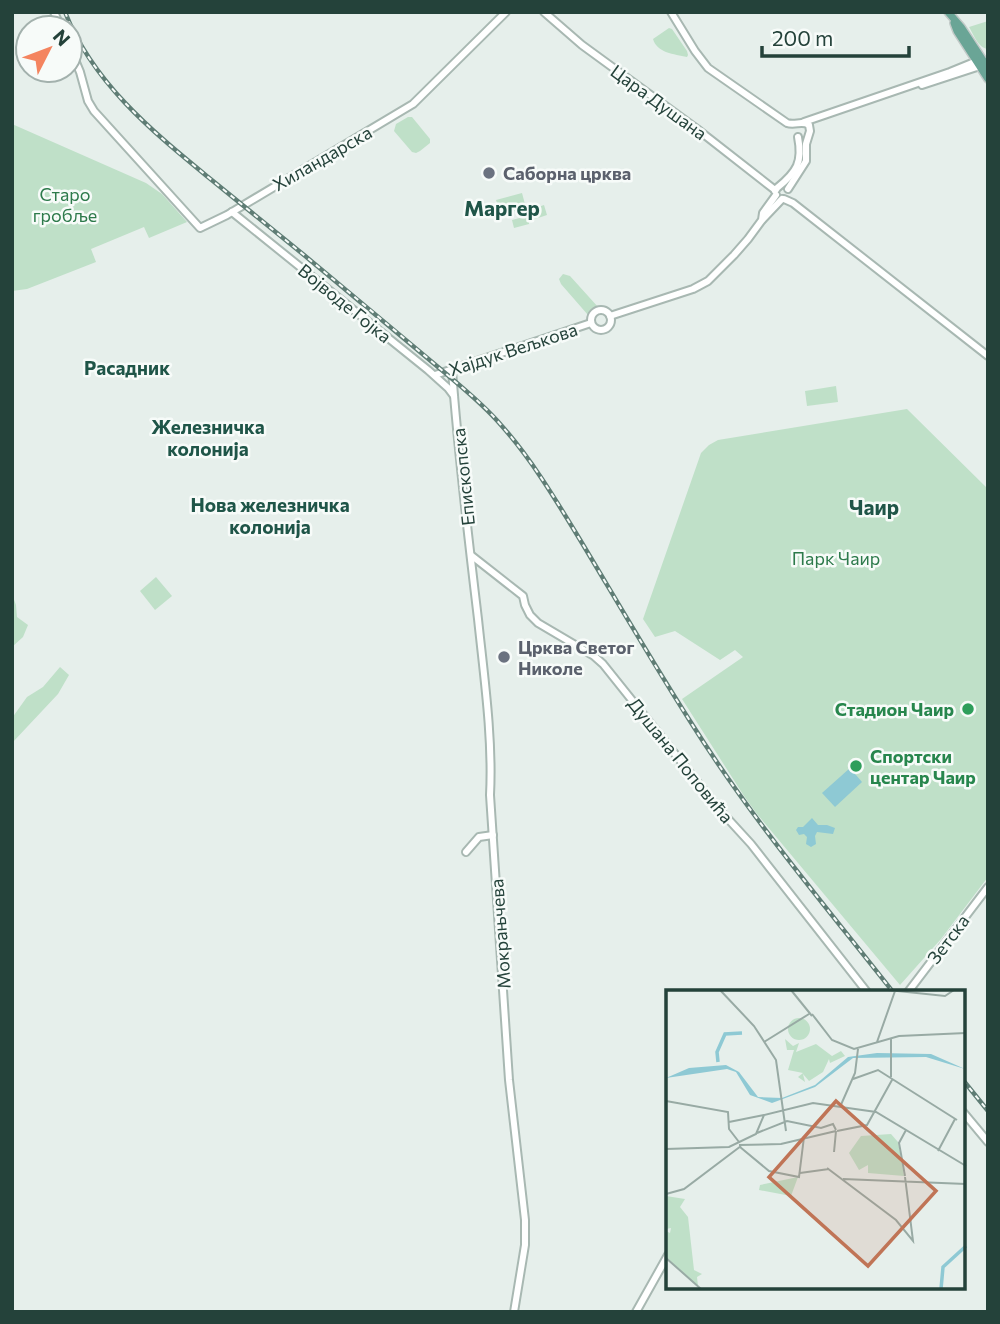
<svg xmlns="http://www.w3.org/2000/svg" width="1000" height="1324" font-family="Commissioner,sans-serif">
<rect width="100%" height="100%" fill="#e6efeb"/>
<g fill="#bfe0c8">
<path d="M988,21V49C978,48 974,35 969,27Z"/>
<path d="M669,28L672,29L687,51L688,55L687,57C674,54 657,53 653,39Z"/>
<path d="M408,117H412L430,139V143L420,151L416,153L412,152L394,131L396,124Z"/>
<path d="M12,124L146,183L162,194L187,222L149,238L144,227L91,249L96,262L27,289L12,291Z"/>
<path d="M522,193L526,208L501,215L496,200Z"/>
<path d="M544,205L547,215L529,221V224L514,228L512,220L527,216L526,211Z"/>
<path d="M563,274L570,276L598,307L592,309L588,315L561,284L559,279Z"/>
<path d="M836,386L838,402L807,406L805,391Z"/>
<path d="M907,409L988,489V877L941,939L900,985L757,814L744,796L682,699L743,657L735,650L720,660L675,631L655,637L643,619L701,453L709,445L718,440Z"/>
<path d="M156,577L172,596L155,610L140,591Z"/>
<path d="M12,594L16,605L17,617L28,625L23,637L12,647Z"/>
<path d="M60,667L69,675L58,694L12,743V718L27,697L43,687Z"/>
</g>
<g fill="#8ec9d4">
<path d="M850,768L862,782L835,807L822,793Z"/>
<path d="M812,818L818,825H827L835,828L833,834L817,832L815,836L816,844L811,847L806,844L807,837L804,834L799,835L796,830L798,827H803Z"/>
</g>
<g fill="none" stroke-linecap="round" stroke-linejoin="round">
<defs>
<g id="minor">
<path d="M54,12L61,28"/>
<path d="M544,12L582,45L697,129L775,190"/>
<path d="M671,12L695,51L708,68L787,123C795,126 802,120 809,125L810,131L806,144V161L788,189"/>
<path d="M70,48L80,72L88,101L94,111L200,228L227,215L413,104L506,12"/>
<path d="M922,85L980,66"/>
<path d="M804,122L950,72L977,61"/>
<path d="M775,191L777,188C797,172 803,162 798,137"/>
<path d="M784,199L793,203L988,356"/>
<path d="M232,212L428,370L448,388L454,396"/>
<path d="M763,219L782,199"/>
<circle cx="601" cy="320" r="10"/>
<path d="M610,316L693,289L708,281L734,255L748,239L762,220L763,213L776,195"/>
<path d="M452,370C458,453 468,536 478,619C484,676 493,739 490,795L509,1080L525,1220V1245L514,1312"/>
<path d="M435,375L591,323"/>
<path d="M472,556L523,596L525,605L530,615L538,623L594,656L603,664L719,809L751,844L867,992"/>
<path d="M466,852L479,837L493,835"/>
<path d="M908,992L988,887"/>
<path d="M963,1112L988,1142"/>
<path d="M636,1312L668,1255"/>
</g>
<g id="major">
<path d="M948,12L961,27L988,68"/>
<path d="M954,23L957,31L988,79"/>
</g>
</defs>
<use href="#minor" stroke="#a8b8b2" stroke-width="10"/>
<use href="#major" stroke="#c2cac8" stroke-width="10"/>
<use href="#minor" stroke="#fff" stroke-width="6"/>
<use href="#major" stroke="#6aa596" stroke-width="7"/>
<defs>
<g id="rail">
<path d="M65,12C93,83 152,131 208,177C240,203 272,229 304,255C351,294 398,333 444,372C464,389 484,405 501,425C533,461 557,502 582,543C618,603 653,663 690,721C750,817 823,903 893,992"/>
<path d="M963,1080L988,1111"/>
</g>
</defs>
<use href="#rail" stroke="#5f7d75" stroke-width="4.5"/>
<use href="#rail" stroke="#f7fbf9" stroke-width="2" stroke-dasharray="5" stroke-linecap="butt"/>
</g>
<g fill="#6b7280" stroke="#f7fbf9" stroke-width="2.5">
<circle cx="489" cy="173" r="7"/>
<circle cx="504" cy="657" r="7"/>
</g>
<g fill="#2e9e5b" stroke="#f7fbf9" stroke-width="2.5">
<circle cx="968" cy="709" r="7"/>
<circle cx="856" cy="766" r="7"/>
</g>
<g text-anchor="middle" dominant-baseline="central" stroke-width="5" stroke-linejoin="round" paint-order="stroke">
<g font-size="18" fill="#24423a" stroke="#f7fbf9">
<text transform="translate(659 102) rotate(36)">Цара Душана</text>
<text transform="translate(322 158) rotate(-30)">Хиландарска</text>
<text transform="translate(345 303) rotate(39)">Војводе Гојка</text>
<text transform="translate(513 349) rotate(-18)">Хајдук Вељкова</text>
<text transform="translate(463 477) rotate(-96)">Епископска</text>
<text transform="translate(681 760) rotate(51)">Душана Поповића</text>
<text transform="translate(500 934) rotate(-94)">Мокрањчева</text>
<text transform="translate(948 939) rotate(-53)">Зетска</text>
</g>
<g font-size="18" font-weight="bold" fill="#5b616d" stroke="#f7fbf9" text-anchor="start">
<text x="503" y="173">Саборна црква</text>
<text x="518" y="647">Црква Светог<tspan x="518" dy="21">Николе</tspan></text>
</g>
<g font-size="18" fill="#2d7a4b" stroke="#f7fbf9">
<text x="65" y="194">Старо<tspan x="65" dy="21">гробље</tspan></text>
<text x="836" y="558">Парк Чаир</text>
</g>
<g font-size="18" font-weight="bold" fill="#27864d" stroke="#f7fbf9" text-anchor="end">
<text x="954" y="709">Стадион Чаир</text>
<text x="870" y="756" text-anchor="start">Спортски<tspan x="870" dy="21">центар Чаир</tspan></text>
</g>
<g font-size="19" font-weight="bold" fill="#1f5548" stroke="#f7fbf9">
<text x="127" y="367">Расадник</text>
<text x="208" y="426">Железничка<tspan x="208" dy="22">колонија</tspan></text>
<text x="270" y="504">Нова железничка<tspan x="270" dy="22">колонија</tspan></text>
</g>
<g font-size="21" font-weight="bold" fill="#1f5548" stroke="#f7fbf9">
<text x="502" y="207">Маргер</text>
<text x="874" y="506">Чаир</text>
</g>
</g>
<g transform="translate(666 990)">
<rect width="299" height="299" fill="#e6efeb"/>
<path d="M122 39a11 11 0 1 1 22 0a11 11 0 1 1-22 0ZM119,49L127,56L133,53L130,62L150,54L166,66L175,61L179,66L164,73L163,69L157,82L143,91L137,84L139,92L132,87L137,83L122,80L128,60H121ZM225,144L232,152L238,186L202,183V175L193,180L183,163L195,146ZM132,187L125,206L93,200L94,195ZM0,206L19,209L14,217L22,227L28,280L36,284L31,287L32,296L0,267V241L4,243L5,238L0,239Z" fill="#bfe0c8"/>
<path d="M211,63L265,64L299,79L260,67L187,68L149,97L106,113L84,105L70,82L61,79L0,88L23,78L60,75L73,82L92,107L116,108L149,95L182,67Z" fill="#8ec9d4"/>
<path fill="none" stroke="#8ec9d4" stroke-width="3.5" d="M52,72L51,62L59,44L76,43M275,299L277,277L300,256"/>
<path fill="none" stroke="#98aaa4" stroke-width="2" d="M54,0L88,36L110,70L117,120M125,0L146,26M222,0L279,6L288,0M146,24L166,50L188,59L233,46L300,43M225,48V87M98,52L143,24M211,52L229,1M187,89L212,80L291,130M0,111L62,122L63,139L73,152M174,117L189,83L192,59M117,120L120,141M63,132L98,125M171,141L201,135L226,90M91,143L121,131L155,138L167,134L170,140M73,155L115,154L170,141M74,157L103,181L133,187L138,147M0,159L63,157L90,144L98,125L147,113L210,122L300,176M272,161L289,129M168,162L170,141M161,178L230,230L247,251L239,187M134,183L163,179M239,186L233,153L240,140M177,189L300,194M0,204L18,199L75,156M0,268L35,299"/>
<path fill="#c07456" fill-opacity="0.15" stroke="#c07456" stroke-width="3.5" d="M170,111L270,201L202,276L103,187Z"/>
<rect width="299" height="299" fill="none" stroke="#24423a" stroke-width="3.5"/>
</g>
<rect width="1000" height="1324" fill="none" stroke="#24423a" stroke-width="28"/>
<g transform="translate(49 49) rotate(48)"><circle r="33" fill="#f7fbf9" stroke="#a3b1ad" stroke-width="2"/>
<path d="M0-5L12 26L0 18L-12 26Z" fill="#f4845f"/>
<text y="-10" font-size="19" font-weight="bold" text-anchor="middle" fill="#24423a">N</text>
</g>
<path d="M762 46v10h147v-10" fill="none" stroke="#24423a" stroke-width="3.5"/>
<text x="772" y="46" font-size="21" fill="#24423a" stroke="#f7fbf9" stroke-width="5" paint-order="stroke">200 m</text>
</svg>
